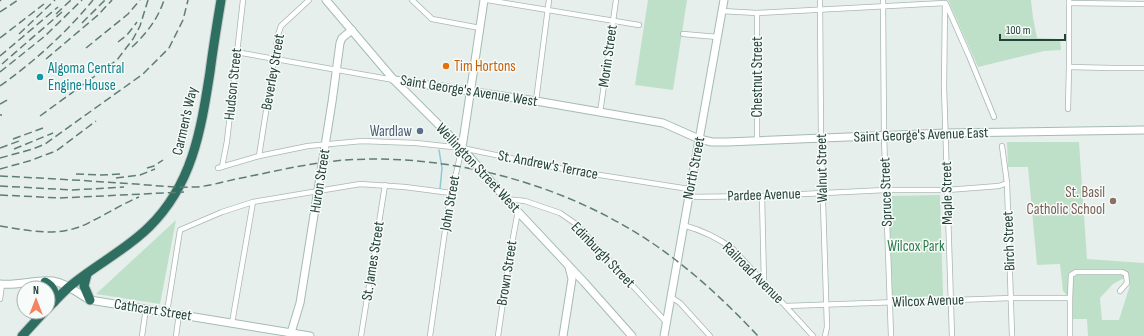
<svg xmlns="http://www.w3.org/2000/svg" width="1144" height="336" font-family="'Sofia Sans Condensed',sans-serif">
<rect width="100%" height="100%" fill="#e6efeb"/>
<g fill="#bfe0c8" fill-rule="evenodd">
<path d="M648,0H687L673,90L635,85Z"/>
<path d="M948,0H1031L1033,18L1037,38L1060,39L1061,50L1044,51L978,67Z"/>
<path d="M1007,142H1079L1087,259L1144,263V336H1088L1087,319H1073V302L1063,291L1060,264L1037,265L1028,167H1008ZM1126,277L1130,285L1119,320H1102L1100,298L1113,284Z"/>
<path d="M940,195L943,296L892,298L889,196Z"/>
<path d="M176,220L160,304L96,294Z"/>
</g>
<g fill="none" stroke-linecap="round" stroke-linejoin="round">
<path stroke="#8ec9d4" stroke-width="1.5" d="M439,150L442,168L440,189"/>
<defs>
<g id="street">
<path d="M412,0L432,19L480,28"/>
<path d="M487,0L639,25"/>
<path d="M820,0L821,139L827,327L825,336"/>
<path d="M883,0L884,136L891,336"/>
<path d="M1069,3L1144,4"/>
<path d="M946,4L969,56L994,117"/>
<path d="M722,11L757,13L945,3L944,87L952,336"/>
<path d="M757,13V141"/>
<path d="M683,34L718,37"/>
<path d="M236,52L394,80"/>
<path d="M1069,67L1112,68H1144"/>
<path d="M536,101L549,0"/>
<path d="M1068,109L1069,67V0"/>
<path d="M600,113L616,0"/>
<path d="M1002,146L1007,183L1012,336"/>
<path d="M259,156L278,35L281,26L309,0"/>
<path d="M222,167L227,141L243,0"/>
<path d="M218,168L259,156L308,146L362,141L416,143L462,148L568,170L689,189"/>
<path d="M762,196L764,283"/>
<path d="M688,197L762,196L886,190H947L999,186L1007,183"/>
<path d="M506,199L525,201L560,213L576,224L666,322"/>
<path d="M683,225C701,230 717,237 733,249L813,336"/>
<path d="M671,297L680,303L710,336"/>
<path d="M0,299L2,284"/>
<path d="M786,306L1011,298H1070"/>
<path d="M167,312L180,230L222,212L253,202L360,184L405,187L451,193"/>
<path d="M232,323L253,202"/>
<path d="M142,336L146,308"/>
<path d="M176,336L179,314"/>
<path d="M361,336L385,185"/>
<path d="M430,336L449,203L462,148"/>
<path d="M498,336L510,254L518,211"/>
<path d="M1070,336V298L1071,275L1076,272H1122L1126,274L1127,283L1120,291"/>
</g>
<g id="secondary">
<path d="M326,0L394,80L462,148L506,199L584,282L632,336"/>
<path d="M394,80L536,101L663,123L699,139L712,142H727L946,133L1144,130"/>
<path d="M462,148L484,0"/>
<path d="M0,284C18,286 37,279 53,281C67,283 78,294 90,300L310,336"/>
<path d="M290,336L300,303L332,102L340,43L342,38L352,30"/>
<path d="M563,336L572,279L569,267"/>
<path d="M664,336L724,0"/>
</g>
<g id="highway">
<path d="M87,274L84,286L90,300"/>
<path d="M45,282C54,287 56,293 54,302"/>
<path d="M48,308C55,301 62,293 69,287C95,265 126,250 149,227C193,184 201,129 210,72C213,48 217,24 221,0"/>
<path d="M22,336L44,312"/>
</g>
</defs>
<use href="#street" stroke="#a8b8b2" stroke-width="6"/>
<use href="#secondary" stroke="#a4bbb3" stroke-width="9"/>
<use href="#highway" stroke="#c2cac8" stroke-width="11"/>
<use href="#street" stroke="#fff" stroke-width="4.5"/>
<use href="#secondary" stroke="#fff" stroke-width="7"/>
<use href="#highway" stroke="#2f6f62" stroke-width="9"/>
<g stroke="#5f7d75" stroke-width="1.5" stroke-dasharray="8 4" stroke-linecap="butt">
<path d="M0,1L1,0"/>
<path d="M0,12L18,0"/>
<path d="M56,14L71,0"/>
<path d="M82,23L105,0"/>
<path d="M19,34L55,0"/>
<path d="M0,38L44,4"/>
<path d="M118,42L127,35L137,22"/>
<path d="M132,47C146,34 158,19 164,0"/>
<path d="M86,48L128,14L140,0"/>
<path d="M0,56L58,7"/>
<path d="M46,59L98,15L112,0"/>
<path d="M2,64L62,12"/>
<path d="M0,72L45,36L82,0"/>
<path d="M0,86C35,61 66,33 93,0"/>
<path d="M0,104L9,99"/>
<path d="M0,115H2"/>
<path d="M40,116L117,60L133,39L140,26L148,0"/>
<path d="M13,139L43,128"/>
<path d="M0,148L22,140"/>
<path d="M14,149L53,133"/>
<path d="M0,158L33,149L45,144L143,74L169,48L183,20L188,0"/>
<path d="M147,168L154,166L163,160"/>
<path d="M0,169L29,161L56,151L96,121"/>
<path d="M76,174L101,175L122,174"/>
<path d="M0,176C39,178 79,180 118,183C144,184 170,188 196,187C209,186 223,182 236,179C272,172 308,163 345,160C453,153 569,185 658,247C695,273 727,303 758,336"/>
<path d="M116,178L140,175L155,169"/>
<path d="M0,186L73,190L124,187"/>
<path d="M0,195L60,198L184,192"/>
<path d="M0,226C30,231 62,238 90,222C107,214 122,204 139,197"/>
</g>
</g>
<circle fill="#e8710a" stroke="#f7fbf9" stroke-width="1.5" cx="446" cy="66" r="4"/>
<circle fill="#0f9aa8" stroke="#f7fbf9" stroke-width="1.5" cx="40" cy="77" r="4"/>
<circle fill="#5c6f8a" stroke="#f7fbf9" stroke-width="1.5" cx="420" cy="131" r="4"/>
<circle fill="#8d6e63" stroke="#f7fbf9" stroke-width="1.5" cx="1113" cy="201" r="4"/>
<g text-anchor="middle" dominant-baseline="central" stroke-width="3" stroke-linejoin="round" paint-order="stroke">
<g font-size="15" fill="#24423a" stroke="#f7fbf9">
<text transform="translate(608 56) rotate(-82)">Morin Street</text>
<text transform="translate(273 72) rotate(-80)">Beverley Street</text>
<text transform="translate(757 77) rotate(-90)">Chestnut Street</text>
<text transform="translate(233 84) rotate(-84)">Hudson Street</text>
<text transform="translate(469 91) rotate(9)">Saint George's Avenue West</text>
<text transform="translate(185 121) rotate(-77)">Carmen's Way</text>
<text transform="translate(921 135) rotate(-2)">Saint George's Avenue East</text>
<text transform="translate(548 165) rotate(11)">St. Andrew's Terrace</text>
<text transform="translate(478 168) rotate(47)">Wellington Street West</text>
<text transform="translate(694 168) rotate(-79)">North Street</text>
<text transform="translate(822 168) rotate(-91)">Walnut Street</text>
<text transform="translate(320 181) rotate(-81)">Huron Street</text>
<text transform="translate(886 192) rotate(-92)">Spruce Street</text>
<text transform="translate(947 193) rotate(-91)">Maple Street</text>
<text transform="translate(764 195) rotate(-2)">Pardee Avenue</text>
<text transform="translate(450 203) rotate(-80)">John Street</text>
<text transform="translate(1009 241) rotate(-92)">Birch Street</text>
<text transform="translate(603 255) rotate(46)">Edinburgh Street</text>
<text transform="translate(373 261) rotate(-81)">St. James Street</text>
<text transform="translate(507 273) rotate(-81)">Brown Street</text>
<text transform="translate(753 273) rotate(45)">Railroad Avenue</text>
<text transform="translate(928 301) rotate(-2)">Wilcox Avenue</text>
<text transform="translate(153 310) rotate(9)">Cathcart Street</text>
</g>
<g font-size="15" fill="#c56008" stroke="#f7fbf9" text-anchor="start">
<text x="454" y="66">Tim Hortons</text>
</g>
<g font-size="15" fill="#0d838f" stroke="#f7fbf9" text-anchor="start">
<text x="48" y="68">Algoma Central<tspan x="48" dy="17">Engine House</tspan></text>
</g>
<g font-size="15" fill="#4e5e75" stroke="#f7fbf9" text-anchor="end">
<text x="412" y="131">Wardlaw</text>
</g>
<g font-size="15" fill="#785e54" stroke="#f7fbf9" text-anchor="end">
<text x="1105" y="192">St. Basil<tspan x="1105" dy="17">Catholic School</tspan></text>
</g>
<g font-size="15" fill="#2d7a4b" stroke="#f7fbf9">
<text x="916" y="246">Wilcox Park</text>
</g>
</g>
<g transform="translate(36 300)"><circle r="19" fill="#f7fbf9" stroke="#a3b1ad"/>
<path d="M0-3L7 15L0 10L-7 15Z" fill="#f4845f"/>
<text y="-6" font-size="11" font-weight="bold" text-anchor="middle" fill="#24423a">N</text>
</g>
<path d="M1000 34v6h65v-6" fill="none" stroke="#24423a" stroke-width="2"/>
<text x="1006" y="34" font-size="12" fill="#24423a" stroke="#f7fbf9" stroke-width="3" paint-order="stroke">100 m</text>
</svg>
